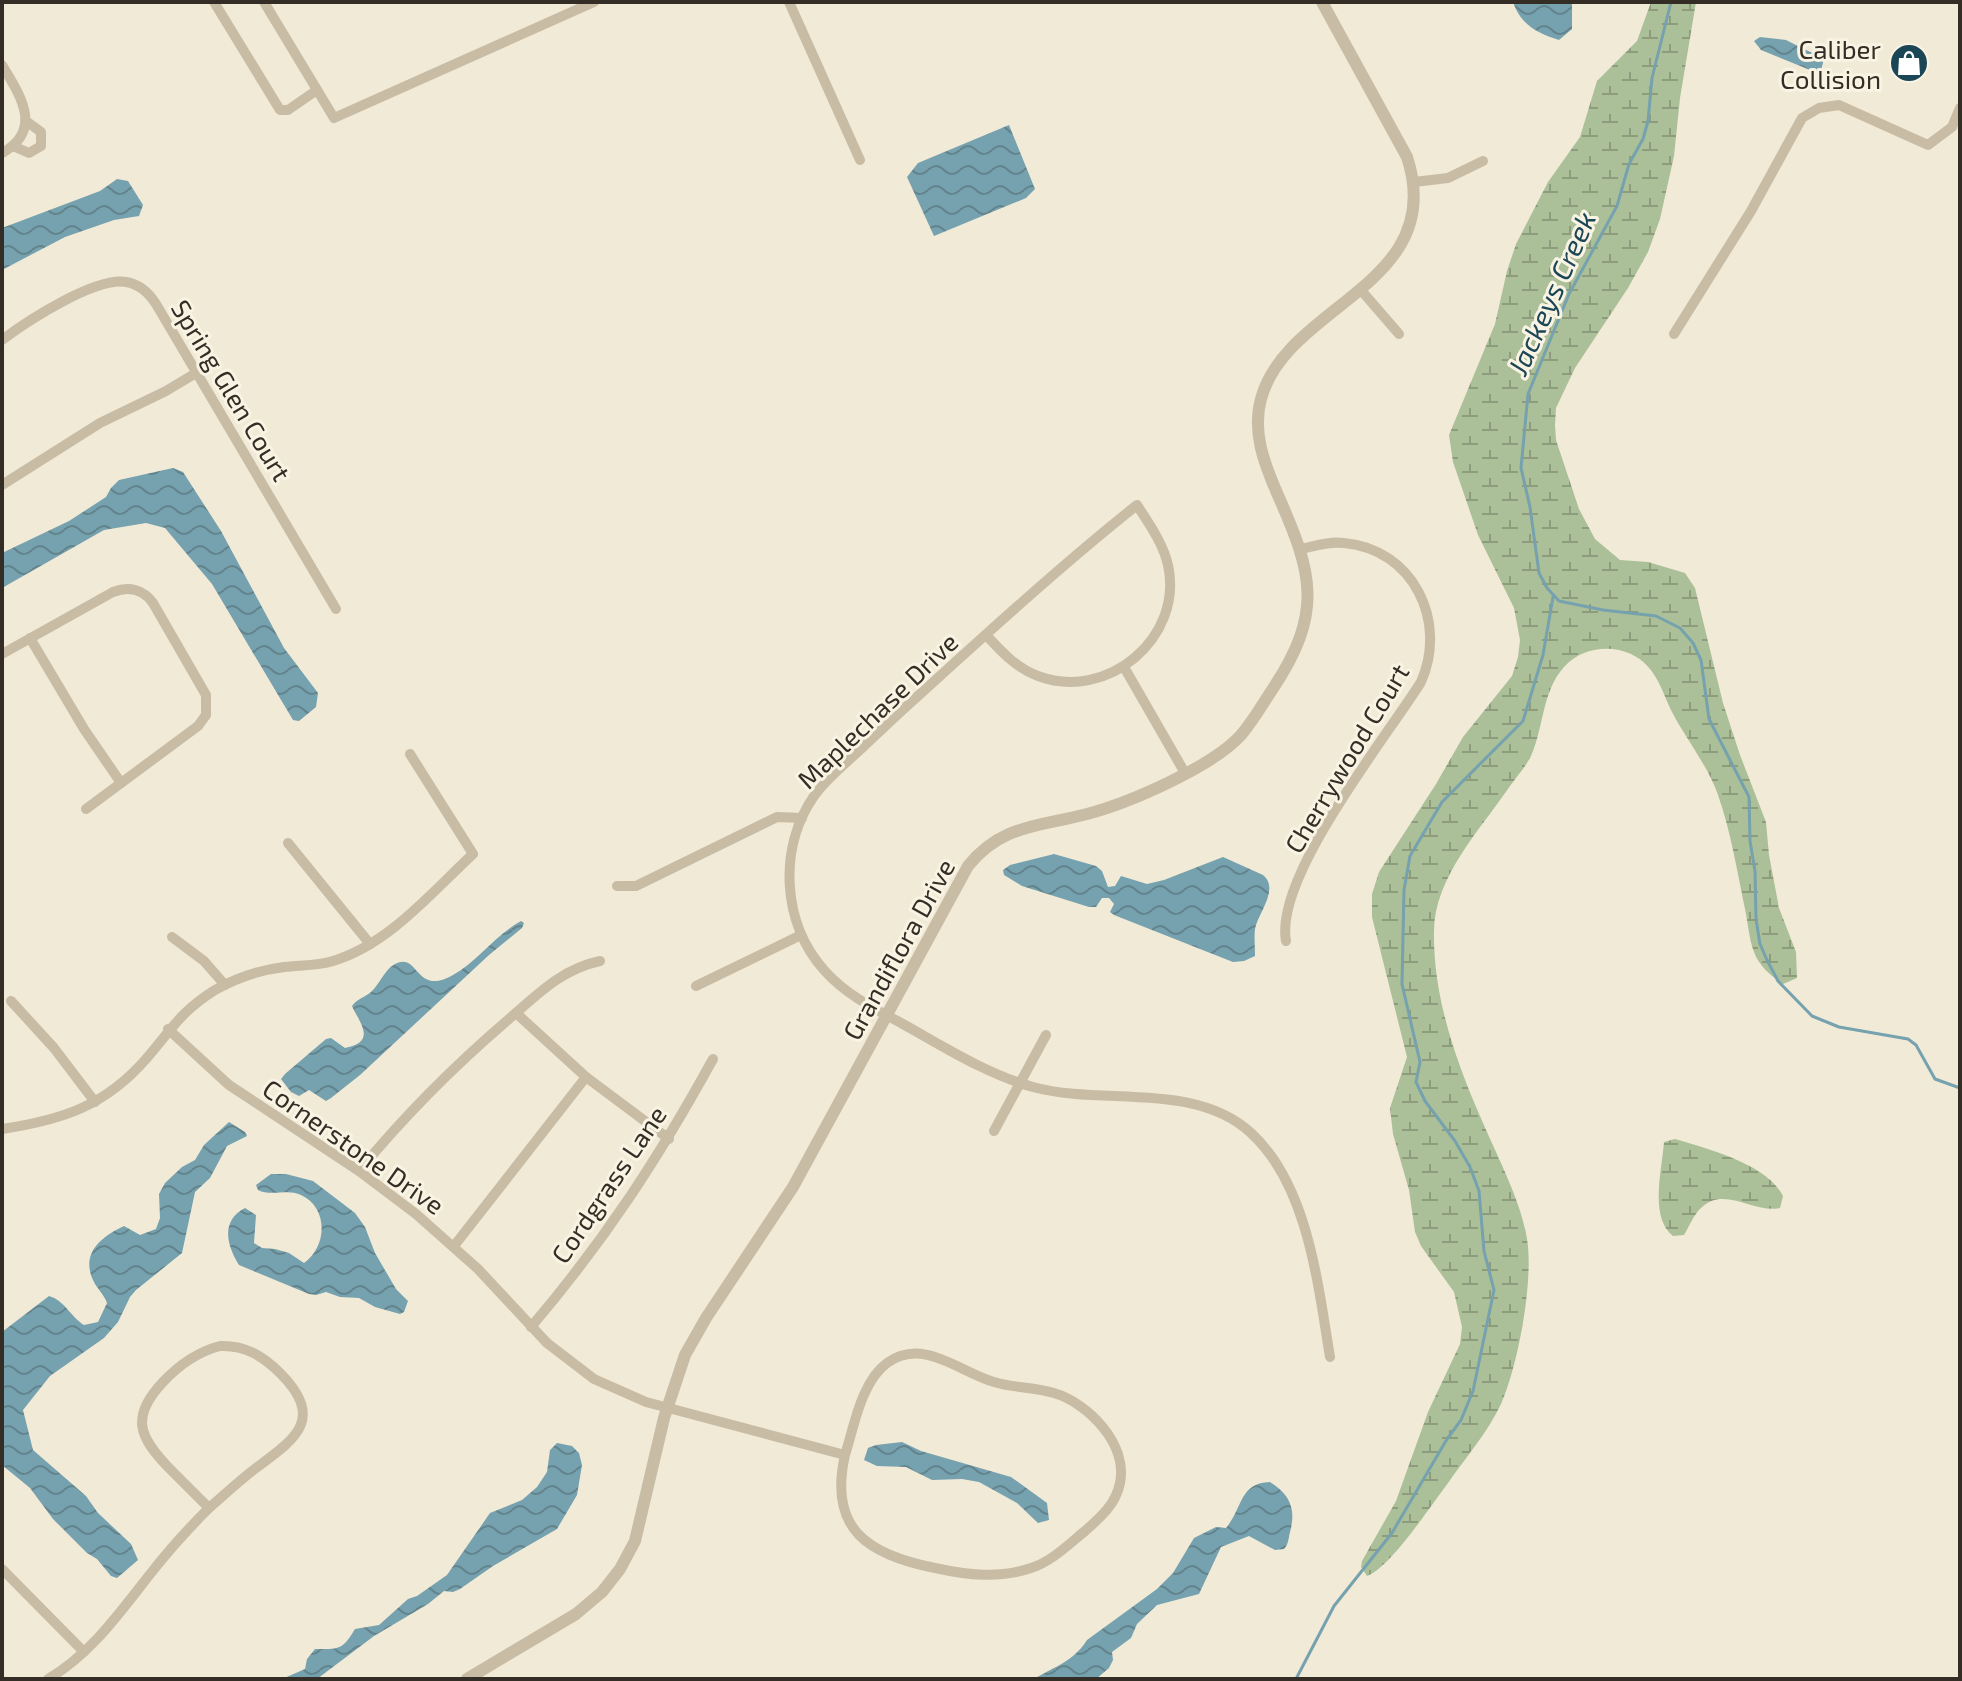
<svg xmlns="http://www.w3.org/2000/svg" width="1962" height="1681" font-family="'Exo 2',sans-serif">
<defs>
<pattern id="wetland-marsh" width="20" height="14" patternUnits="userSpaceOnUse" patternTransform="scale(2)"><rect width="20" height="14" fill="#abc098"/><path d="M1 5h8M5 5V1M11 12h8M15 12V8" fill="none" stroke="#8c9c7c"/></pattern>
<pattern id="water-waves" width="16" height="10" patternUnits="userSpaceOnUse" patternTransform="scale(2)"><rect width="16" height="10" fill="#76a1ae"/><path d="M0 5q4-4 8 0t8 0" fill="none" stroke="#62848d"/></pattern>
</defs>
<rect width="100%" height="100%" fill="#f1ead7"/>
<g fill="url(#wetland-marsh)">
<path d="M1651,2H1696L1680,98L1674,156L1660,219L1648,252L1628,288L1575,368L1556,408L1555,425L1556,440L1579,509L1595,539L1620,560L1648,562L1685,573L1695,588L1723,703L1740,755L1766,822L1769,855L1779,908L1796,952L1797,978L1783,984C1771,976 1759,966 1754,952C1749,939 1748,923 1745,909C1737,871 1731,832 1718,795C1708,766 1686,739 1672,712C1661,689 1656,666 1631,654C1609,644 1581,648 1564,667C1542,691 1544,727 1531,756C1526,766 1517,776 1510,786C1481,829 1434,877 1434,932C1433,995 1455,1059 1480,1116C1495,1152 1521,1200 1527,1239C1534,1280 1518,1366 1501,1404C1488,1432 1466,1457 1448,1483C1432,1504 1390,1568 1367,1576L1361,1567L1362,1561L1396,1501L1428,1412L1460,1344L1462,1327L1454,1292L1421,1246L1415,1232L1409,1190L1393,1134L1390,1108L1407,1057L1372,917V894L1379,872L1436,784L1463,737L1512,676L1518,657L1520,640L1514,608L1478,535L1453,462L1449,435L1495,324L1507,271L1516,244L1548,182L1580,137L1597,81L1637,41Z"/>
<path d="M1675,1139C1708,1149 1767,1164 1783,1196L1780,1208C1754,1214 1724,1185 1701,1208C1694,1214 1689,1227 1684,1235L1673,1236C1649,1217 1662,1170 1664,1142Z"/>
</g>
<g fill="url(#water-waves)">
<path d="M1513,2H1569L1572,3V29L1559,40C1537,33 1521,25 1513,2Z"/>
<path d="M1760,37L1786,40L1824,59L1820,74L1761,50L1754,41Z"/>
<path d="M1009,125L1035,189L1026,198L934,236L907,177L918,163Z"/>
<path d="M117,179L128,181L143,205L139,216L114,220L65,237L2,270V228L100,191Z"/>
<path d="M173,468L183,472L221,531L284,648L318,693L316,707L299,721L293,720L212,584L165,528L146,523L104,530L2,588V553L69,521L106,497L111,488L119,480Z"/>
<path d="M1054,854L1096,866L1102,871L1108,887L1115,886L1121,876L1147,884L1164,880L1223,857L1263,875C1280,889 1258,913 1255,929C1254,937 1255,947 1255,956L1244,961L1233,962L1114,915L1110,912L1114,904L1109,898H1102L1096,907H1089L1022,886L1004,875L1003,870L1010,865Z"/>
<path d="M521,921L524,923L522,928L489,955L360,1075L331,1098L326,1101L309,1090L299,1096L291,1092L281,1079L285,1074L326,1039L331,1038L345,1048C378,1042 359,1022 352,1006C358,998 364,998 371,992C380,984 384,970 395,964C419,951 415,997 453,975C478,961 495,935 521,921Z"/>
<path d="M229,1122L245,1132L247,1136L227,1146L210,1178L195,1192L182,1253L136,1290L130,1297L118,1322L104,1338L50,1376L23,1410L33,1450L86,1496L98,1513L131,1544L138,1560L117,1578L111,1576L97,1559L87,1553L53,1519L30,1488L2,1465V1332L49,1296C64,1300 71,1317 84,1325L98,1322L107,1303C104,1294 97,1289 93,1280C81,1254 100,1237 124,1226L140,1235L156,1229L160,1218L159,1194L165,1183L182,1167L195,1160L204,1145Z"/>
<path d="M271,1174H286L313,1181L355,1213L365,1227L375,1253L396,1289L408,1301L404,1312L400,1314L375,1307L359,1298L340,1297L326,1292L316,1295L309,1294L239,1265C227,1246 220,1221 245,1208L256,1215L254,1243L262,1248L275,1249L289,1253L304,1263C327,1247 329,1208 301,1195C287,1188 272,1197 258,1190L256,1185Z"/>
<path d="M902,1442L921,1451L1011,1477L1047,1503L1049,1520L1038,1523L1017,1503L979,1482L962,1479L932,1480L906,1467L877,1466L864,1460L868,1448L876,1445Z"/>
<path d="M557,1443L572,1446L579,1453L582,1465L577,1495L557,1529L493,1566L460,1589L453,1592L444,1591L428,1604L374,1636L317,1679H282L305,1669L307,1659L315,1649C338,1649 342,1651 355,1629L379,1625L408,1599L417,1596L447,1575L490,1513L522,1500L537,1487L547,1472L550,1450Z"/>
<path d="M1270,1482C1291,1495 1296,1510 1290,1532C1288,1540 1289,1543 1284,1549L1275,1550L1249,1536L1221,1547L1199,1594L1157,1605L1137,1624L1131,1638L1112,1652L1113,1660L1109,1668L1096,1679H1034C1054,1667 1074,1661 1087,1640L1157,1589L1173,1573L1194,1538L1216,1527L1226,1528C1243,1508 1239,1483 1270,1482Z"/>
</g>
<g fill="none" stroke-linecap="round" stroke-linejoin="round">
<g stroke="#76a1ae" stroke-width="3">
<path d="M1671,2L1652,78L1648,121L1643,139L1629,164L1617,206L1569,294L1528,394L1521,468L1530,507L1539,573L1547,588L1559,601L1603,610L1656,616L1680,628L1693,643L1701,660L1709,719L1749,797L1750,841L1755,871L1756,919L1760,944L1767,960L1778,981L1812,1016L1839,1027L1908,1039L1916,1045L1935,1079L1960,1088"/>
<path d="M1296,1679L1334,1606L1392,1533L1447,1439L1461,1420L1473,1391L1494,1290L1484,1251L1479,1191L1470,1167L1455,1141L1425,1101L1416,1082L1420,1062L1402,984L1404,890L1410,856L1442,802L1523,721L1543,655L1553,597"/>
</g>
<g stroke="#c9bca4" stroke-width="10">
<path d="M214,2L280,110H288L317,90"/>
<path d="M264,2L334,118L594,2"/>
<path d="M789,2L860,160"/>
<path d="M2,65C20,95 44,130 2,153"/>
<path d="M13,146L29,153L41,146V132L26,121"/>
<path d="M1414,182L1448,178L1483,161"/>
<path d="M1360,289L1399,334"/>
<path d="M1674,334L1751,211L1802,118L1819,108L1839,105L1928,145L1952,127L1960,108"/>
<path d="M2,340C27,321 95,277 126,282C139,284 149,293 156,304L336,609"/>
<path d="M2,485L100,423L166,391L196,373"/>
<path d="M986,635C1001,651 1016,668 1038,676C1107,702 1184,638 1168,565C1163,543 1149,524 1137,505C1069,559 1004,618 940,676C913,700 887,724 861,749C845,764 827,778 814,796C778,848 782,923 824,970C845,994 873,1008 901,1023C943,1046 986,1074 1033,1087C1103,1106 1195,1081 1251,1133C1308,1185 1318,1285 1330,1357"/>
<path d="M30,638L84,729L121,783"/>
<path d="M2,654L113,592C129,586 143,589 153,603L206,695V715L198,726L86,809"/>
<path d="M1124,667L1185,773"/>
<path d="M288,843L370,944"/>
<path d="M617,886H636L777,817L802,818"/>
<path d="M172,937L204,961L225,985"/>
<path d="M1286,941C1274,877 1386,738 1421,682C1448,621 1413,549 1344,543C1329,541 1315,546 1301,549"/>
<path d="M696,986L801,935"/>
<path d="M11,1001L54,1048L95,1102"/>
<path d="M516,1013L586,1077L669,1139"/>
<path d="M168,1029L229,1085L359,1171L416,1214L478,1269L547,1343L594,1379L646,1402L845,1455C828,1530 869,1555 935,1568C967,1575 999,1579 1031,1568C1051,1562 1069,1544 1085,1531C1101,1517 1116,1504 1120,1483C1128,1444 1088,1403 1054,1393C1034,1387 1013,1388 994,1382C959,1372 924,1337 887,1363C861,1382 854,1427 845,1455"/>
<path d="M2,1129C62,1120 105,1106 146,1059C172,1029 180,1012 215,990C236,978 260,970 284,967C301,965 317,966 333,961C389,944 431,893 473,854L410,754"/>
<path d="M994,1131L1046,1035"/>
<path d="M359,1171C405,1115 454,1066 509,1019C538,994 562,969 600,961"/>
<path d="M454,1246L586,1077"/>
<path d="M531,1327C605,1240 658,1159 713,1059"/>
<path d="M220,1346C245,1345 263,1356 280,1373C326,1419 295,1439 256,1468C239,1481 224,1495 209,1508C196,1495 182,1481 169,1468C139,1437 130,1417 163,1382C179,1365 197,1352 220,1346Z"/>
<path d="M2,1569L84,1652"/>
<path d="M48,1679C92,1653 120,1612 151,1573C169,1550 188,1529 209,1508"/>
</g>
<path stroke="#c9bca4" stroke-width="12" d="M467,1679L576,1614L602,1592L620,1569L635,1541L664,1418L685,1355L706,1318L793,1187L968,866C1002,824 1039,827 1087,814C1129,803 1212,767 1241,735C1253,721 1262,705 1272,690C1324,612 1313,574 1277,493C1264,463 1252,432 1261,399C1286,304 1449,285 1407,157L1322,2"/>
</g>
<defs>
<symbol id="shop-disc" viewBox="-11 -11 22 22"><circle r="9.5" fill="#1b4656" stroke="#f9f3e3"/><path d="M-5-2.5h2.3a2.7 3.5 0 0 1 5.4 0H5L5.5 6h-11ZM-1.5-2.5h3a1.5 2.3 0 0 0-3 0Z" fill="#fff"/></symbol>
</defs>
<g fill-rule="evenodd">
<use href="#shop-disc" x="1887" y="41" width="44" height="44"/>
</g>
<g text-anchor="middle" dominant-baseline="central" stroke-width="6" stroke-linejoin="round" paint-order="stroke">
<g font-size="26" fill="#342d25" stroke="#f9f3e3" text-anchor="end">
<text x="1881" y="48">Caliber<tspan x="1881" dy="30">Collision</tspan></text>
</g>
<g font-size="26" fill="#342d25" stroke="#f9f3e3">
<text transform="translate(232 390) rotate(59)">Spring Glen Court</text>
<text transform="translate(877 710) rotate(-44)">Maplechase Drive</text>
<text transform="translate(1346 758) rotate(-59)">Cherrywood Court</text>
<text transform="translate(898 949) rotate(-61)">Grandiflora Drive</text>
<text transform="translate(354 1146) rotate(35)">Cornerstone Drive</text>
<text transform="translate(608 1184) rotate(-56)">Cordgrass Lane</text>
</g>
<g font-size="28" font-style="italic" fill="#1b4656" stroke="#f9f3e3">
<text transform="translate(1551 293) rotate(-66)">Jackeys Creek</text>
</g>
</g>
<rect width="1962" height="1681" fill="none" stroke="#342d25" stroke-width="8"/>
</svg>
